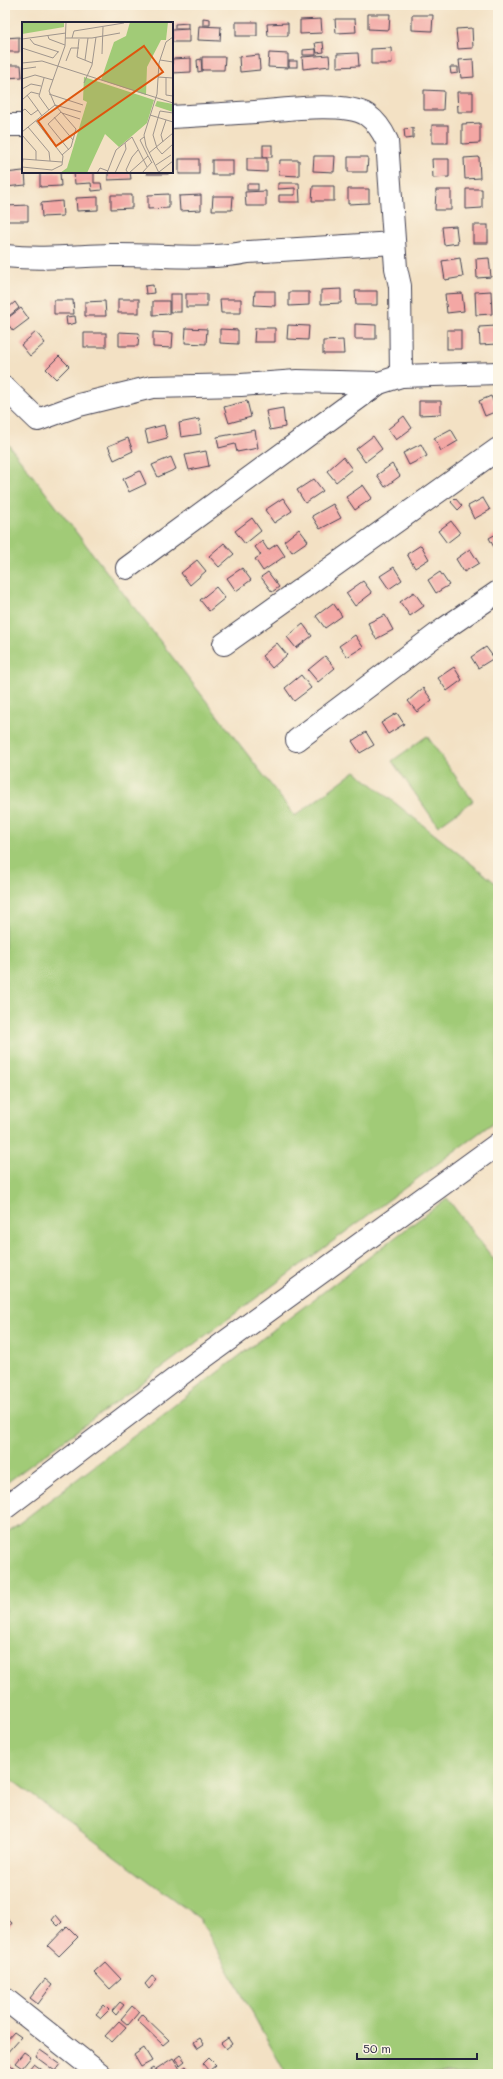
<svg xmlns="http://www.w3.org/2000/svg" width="503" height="2079" font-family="Mali,sans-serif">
<rect width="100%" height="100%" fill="#fcf5e5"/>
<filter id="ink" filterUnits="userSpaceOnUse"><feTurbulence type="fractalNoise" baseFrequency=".025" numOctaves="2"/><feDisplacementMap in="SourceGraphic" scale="8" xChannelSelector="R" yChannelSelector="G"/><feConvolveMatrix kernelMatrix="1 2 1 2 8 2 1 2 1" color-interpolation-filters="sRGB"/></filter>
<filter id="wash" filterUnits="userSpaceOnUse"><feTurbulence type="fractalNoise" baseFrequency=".012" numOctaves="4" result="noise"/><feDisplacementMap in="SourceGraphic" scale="16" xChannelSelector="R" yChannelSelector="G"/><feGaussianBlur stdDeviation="0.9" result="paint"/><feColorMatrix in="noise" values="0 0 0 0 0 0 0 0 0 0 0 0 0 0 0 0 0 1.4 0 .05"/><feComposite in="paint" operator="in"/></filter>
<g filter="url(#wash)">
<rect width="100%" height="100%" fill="#f3e1c4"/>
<g fill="#a1cb77" stroke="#627659">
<path d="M5,440L295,816L355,771L498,885V1119L5,1484Z"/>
<path d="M427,736L473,801L438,826L392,761Z"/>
<path d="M447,1198L498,1265V2074H286L200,1919L5,1775V1534Z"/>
</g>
<g id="blocks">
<g fill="#f3a7a4">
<path d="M368,14H390L389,30L368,29Z"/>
<path d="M412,15H433L432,31L412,30Z"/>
<path d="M203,18L210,19V25H203Z"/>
<path d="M321,19L322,33L300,34V20Z"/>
<path d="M335,19H355L356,32L336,33Z"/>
<rect x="236" y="22" width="21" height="14"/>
<path d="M188,23V28H175V24Z"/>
<path d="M288,23V36H268L267,24Z"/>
<path d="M199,26L221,27L220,41L198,40Z"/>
<path d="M472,28L473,48L458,49L456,29Z"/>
<path d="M189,29V42H172V30Z"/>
<path d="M19,37V52H5V38Z"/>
<path d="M323,42L324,52L317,53L315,43Z"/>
<path d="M391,48L392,64H371V49Z"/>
<path d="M316,49V55H303V50Z"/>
<path d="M269,53L288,54V68L268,67Z"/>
<path d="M358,53L359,66L337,67V54Z"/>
<path d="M259,55L260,70L240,72L239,57Z"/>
<path d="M329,55L330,66L303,69L302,57Z"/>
<path d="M202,57H225L224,70H202Z"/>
<path d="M191,58V72L172,73V59Z"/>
<path d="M201,59L202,71L198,72L197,60Z"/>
<path d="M473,59L474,77L461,78L459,60Z"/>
<rect x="289" y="61" width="8" height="6"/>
<path d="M5,65H21L22,77L5,78Z"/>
<path d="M450,67H458V73L451,74Z"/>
<path d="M424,90L444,91L443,110H424Z"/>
<path d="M457,92H473V112H458Z"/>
<path d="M480,123V143L462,144V124Z"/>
<rect x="432" y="125" width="16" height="18"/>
<path d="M413,128V138L405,139L404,129Z"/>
<rect x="263" y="145" width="9" height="12"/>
<path d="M314,156H335L334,172L313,171Z"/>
<path d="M348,157H368L367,172H348Z"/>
<path d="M479,157L480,178L465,179L464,158Z"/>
<path d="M247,158H267V172L247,171Z"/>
<rect x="179" y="159" width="20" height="15"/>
<path d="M432,159H449V177L433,178Z"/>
<rect x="212" y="160" width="21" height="15"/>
<path d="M280,160H299V176L279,175Z"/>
<path d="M23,171L25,172L26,185L5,187V173Z"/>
<path d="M60,172L61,186L40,187V173Z"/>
<path d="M74,172H94V183H101L102,190L92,191L91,183L75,184Z"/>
<path d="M108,172H130L131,179L108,180Z"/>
<rect x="147" y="172" width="21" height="2"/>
<path d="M278,183H299L300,202H279V195H295V188L278,189Z"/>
<rect x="247" y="184" width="11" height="6"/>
<path d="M313,186H334V201H312Z"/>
<path d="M348,189H369V203L348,204Z"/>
<path d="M466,189H482V208L466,209Z"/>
<path d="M436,190H451V210H435Z"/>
<path d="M266,191V206H246L245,192Z"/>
<path d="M169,194V208L148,209V195Z"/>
<path d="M111,195H132V208L111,209Z"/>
<path d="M201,195V210L180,211L179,196Z"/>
<path d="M213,196H233L232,210H212Z"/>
<path d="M98,197V210L77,211L76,198Z"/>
<path d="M62,201L63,216L42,217L41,203Z"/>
<path d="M28,205V221H6V206Z"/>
<rect x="473" y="225" width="15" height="18"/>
<path d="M456,226L458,243L444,245L442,227Z"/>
<path d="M460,258L463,277L445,280L442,261Z"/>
<path d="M489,258L491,277L477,278L476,259Z"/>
<path d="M153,285L154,293L146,294L145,286Z"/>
<path d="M341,289V303L321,304V290Z"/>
<path d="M255,291H275V306L254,305Z"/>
<path d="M355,291H377V305H356Z"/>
<path d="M491,291L492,314L476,315L475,292Z"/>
<path d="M289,292H309V305L289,306Z"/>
<path d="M462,293L464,311L447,313L445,294Z"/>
<rect x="170" y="294" width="11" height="18"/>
<rect x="186" y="294" width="21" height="13"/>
<rect x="118" y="299" width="21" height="14"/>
<path d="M220,299H241V313H221Z"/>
<path d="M7,300L9,303L6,305L8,308L15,302L19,308L9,316L5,310V302Z"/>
<path d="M54,300H73L74,314H54Z"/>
<path d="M105,301L106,316H85V302Z"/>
<path d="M153,301H169V314L153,315Z"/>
<path d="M21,308L29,319L13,331L5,320Z"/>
<path d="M75,316L76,323L67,325L66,317Z"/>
<path d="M355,324L376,325V339H355Z"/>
<path d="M288,325L309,326L308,340L287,339Z"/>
<path d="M496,326L497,344L480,345L479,327Z"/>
<path d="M186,328L207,329L206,344L185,343Z"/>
<path d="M255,328H275V342H254Z"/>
<path d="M220,329L238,330V344L220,343Z"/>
<rect x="447" y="330" width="14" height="19"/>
<path d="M36,332L45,343L30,356L21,345Z"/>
<path d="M119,332L139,333L138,346H119Z"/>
<path d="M153,332L173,333L172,348L153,347Z"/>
<rect x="84" y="333" width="22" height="14"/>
<path d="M343,340L344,354H323V341Z"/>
<path d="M59,356L69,366L56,379L46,369Z"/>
<path d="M491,396L497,411L485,416L479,401Z"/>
<path d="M247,401L251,417L229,423L224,407Z"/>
<path d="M419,401H441V414L419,415Z"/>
<path d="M283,408L285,427L270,430L266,411Z"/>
<path d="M404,416L412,428L396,440L388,429Z"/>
<path d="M199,419L201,434L181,437L179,423Z"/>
<path d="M164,425L167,438L148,443L145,430Z"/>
<path d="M451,429L458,441L441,451L434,438Z"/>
<path d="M255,430L258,448L237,452L235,444L219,448L217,437Z"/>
<path d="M373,436L382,449L365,462L356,449Z"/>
<path d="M128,438L133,451L114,460L108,446Z"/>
<path d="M421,444L427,456L409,465L403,453Z"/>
<path d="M206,451L209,466L189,470L185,455Z"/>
<path d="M171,457L176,469L158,477L152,465Z"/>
<path d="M343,457L352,469L336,482L327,471Z"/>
<path d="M392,464L400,476L385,487L377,475Z"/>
<path d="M140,471L146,484L129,492L123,479Z"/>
<path d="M314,479L323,491L305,503L297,490Z"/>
<path d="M363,485L372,498L355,510L346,497Z"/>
<path d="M283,498L292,511L274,523L265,510Z"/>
<path d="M455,498L462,506L458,510L451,502Z"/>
<path d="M483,498L490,510L474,519L468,506Z"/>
<path d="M333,504L341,518L320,529L312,516Z"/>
<path d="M252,518L261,531L245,544L235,531Z"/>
<path d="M451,521L460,533L447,543L438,531Z"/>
<path d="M299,529L308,541L292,552L284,541Z"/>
<path d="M498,533V548L495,549L489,538Z"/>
<path d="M262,541L268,550L277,544L285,556L263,571L255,559L261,555L255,547Z"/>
<path d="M224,543L234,554L219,567L209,556Z"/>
<path d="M421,545L429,559L415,568L407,554Z"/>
<path d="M470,549L479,563L464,572L456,559Z"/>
<path d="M197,560L206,571L190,585L181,573Z"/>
<path d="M394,567L402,580L389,589L380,576Z"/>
<path d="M242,568L251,580L236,591L227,578Z"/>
<path d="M268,572L279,587L272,592L261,577Z"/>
<path d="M440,572L449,585L436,593L428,580Z"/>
<path d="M363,581L372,593L355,606L346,593Z"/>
<path d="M216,587L225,598L209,611L200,600Z"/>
<path d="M414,592L424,606L410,616L400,602Z"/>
<path d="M333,603L342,616L325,628L316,616Z"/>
<path d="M385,615L393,630L376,639L368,623Z"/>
<path d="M303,624L312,636L296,648L287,637Z"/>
<path d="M355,635L363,647L347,657L339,646Z"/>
<path d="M277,643L287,655L272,668L262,656Z"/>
<path d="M486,647L494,658L478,668L471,657Z"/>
<path d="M325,656L335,668L318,682L308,670Z"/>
<path d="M454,667L462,680L447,691L438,678Z"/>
<path d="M301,675L311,688L294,701L285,688Z"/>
<path d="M423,688L432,700L417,712L408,701Z"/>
<path d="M397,713L404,724L388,734L381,723Z"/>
<path d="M366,732L374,745L360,753L352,741Z"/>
<path d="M56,1915L62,1922L58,1926L52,1920Z"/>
<path d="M5,1917L12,1923L6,1931L5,1930Z"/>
<path d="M67,1926L78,1937L59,1956L48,1946Z"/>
<path d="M105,1962L121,1979L110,1989L94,1972Z"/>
<path d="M152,1976L157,1980L149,1989L145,1984Z"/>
<path d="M45,1979L52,1985L38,2004L30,1998Z"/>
<path d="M120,2002L124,2005L116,2015L112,2011Z"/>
<path d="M104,2005L109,2010L101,2018L96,2014Z"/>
<path d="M132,2006L139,2012L128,2025L121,2019Z"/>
<path d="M142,2014L169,2040L163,2045L137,2020Z"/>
<path d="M119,2021L126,2027L112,2042L105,2036Z"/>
<path d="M14,2032L21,2037L5,2055V2042Z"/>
<path d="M200,2038L204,2044L198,2048L194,2042Z"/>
<path d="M228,2038L232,2044L226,2049L221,2043Z"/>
<path d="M144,2048L152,2061L141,2067L134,2055Z"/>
<path d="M40,2050L60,2064L55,2071L36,2057Z"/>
<path d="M24,2052L31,2057L22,2068L15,2063Z"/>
<path d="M180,2055L185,2061L180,2065L175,2059Z"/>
<path d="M173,2058L180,2069L173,2074H160L156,2069Z"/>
<path d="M209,2058L216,2065L209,2071L203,2064Z"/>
<path d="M6,2061L18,2071L16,2074H11L5,2069Z"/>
<path d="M33,2064L47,2074H25Z"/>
<path d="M186,2066L191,2072L189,2074H186L182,2069Z"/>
<path d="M153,2068L158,2074H144Z"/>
</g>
</g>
</g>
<g filter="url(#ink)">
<use href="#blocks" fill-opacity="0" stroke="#413f50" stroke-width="1"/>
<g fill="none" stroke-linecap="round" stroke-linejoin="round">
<defs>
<g id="minor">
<path d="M172,117C199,115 227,114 255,112C281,110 345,101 367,115C377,122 382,130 387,141L396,268L400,286L401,376"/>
<path d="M5,125H23"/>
<path d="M5,256C42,260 75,256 111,255C156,254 204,261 248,252L394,243"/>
<path d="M5,388L38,420L79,405L152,387L241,385L297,381L379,383"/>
<path d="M127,568L379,383L401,376L498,373"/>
<path d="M224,644L498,449"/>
<path d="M297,740L444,629L498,592"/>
<path d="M5,1508L192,1366L498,1144"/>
<path d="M5,1999L100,2074"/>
</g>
</defs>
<use href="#minor" stroke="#413f50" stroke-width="24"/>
<use href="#minor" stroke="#fff" stroke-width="22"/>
</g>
</g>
<g transform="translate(22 22)">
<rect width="151" height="151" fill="#f3e1c4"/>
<path d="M0,0H42V5L0,12ZM108,0H146L144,18H139L125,45L124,73L79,58L92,20L104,14ZM62,55L132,78L125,101L97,125L83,112L65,151H38L45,146L65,80L61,78ZM135,79L151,82V90L133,84Z" fill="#a1cb77"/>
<path fill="none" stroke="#9f958d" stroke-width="1" d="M26,14L27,17L43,23M43,16H70L98,11M50,16L52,9L102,1M0,17L44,11M8,17L12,22L37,30M57,17L55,35L70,41M0,26L31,36L36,30M80,32L81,5M63,38L66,16M138,38L151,40M44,39L49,26H57M0,41L20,39L151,81M0,47L14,45M136,55L151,56M144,55V73L151,74M22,56L17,74L27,88M0,57L13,53L31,58M62,61L70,43L74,15M0,67L9,62L19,64M27,72L61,83M5,73L16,88M0,78L9,70L17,72M33,83L54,107L49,125L40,133M33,83L59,90M0,89L3,87L9,93L16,88L20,94M39,90L26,102L47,128M40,91L58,97M128,93L151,100M32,95L51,118M6,105L27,130L28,139M0,110L33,83L27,69L43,24L44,0M0,113L14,129V138M122,115L118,118L126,134M141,120L139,113L144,98M135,126L131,113L138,89L151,91M135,126L140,132L151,122M127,131L151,111M134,143L149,133M0,145L30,148L40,143L41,134L14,99M0,145L1,137L40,140M137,150L151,139M75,151L78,146L86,149M85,151L94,128L110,115L125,145M93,151L104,127L103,121M106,151L104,148L110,135L116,128M107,151L126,134L130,141M120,151L130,140M137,151L124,124L122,113L135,72L137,41L144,20L151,15"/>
<path fill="#de560e" fill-opacity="0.15" stroke="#de560e" stroke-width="2" d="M122,24L141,50L34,124L16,99Z"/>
<rect width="151" height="151" fill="none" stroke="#22223b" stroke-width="2"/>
</g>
<rect width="503" height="2079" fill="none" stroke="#fcf5e5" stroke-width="20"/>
<path d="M357 2053v6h120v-6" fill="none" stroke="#22223b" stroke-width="2"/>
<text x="363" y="2053" font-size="12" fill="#22223b" stroke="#fcf5e5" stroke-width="3" paint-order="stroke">50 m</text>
</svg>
